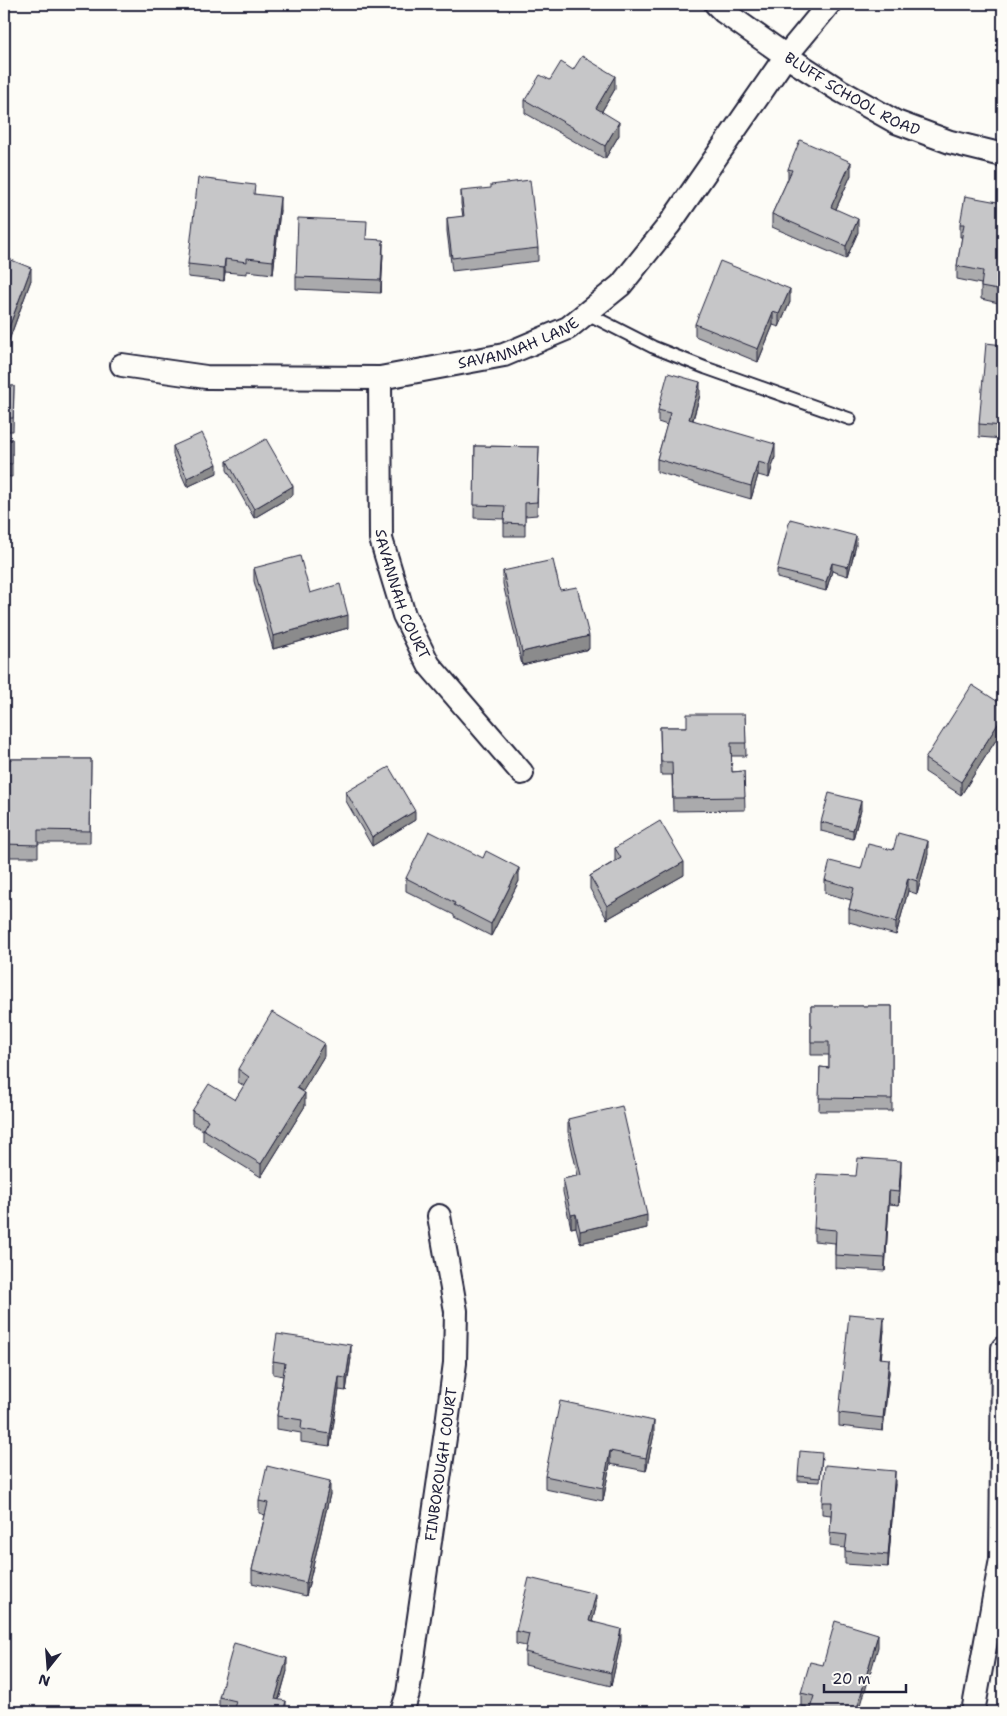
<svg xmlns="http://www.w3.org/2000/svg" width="1007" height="1716" font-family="'Shantell Sans',sans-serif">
<rect width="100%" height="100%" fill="#fdfcf7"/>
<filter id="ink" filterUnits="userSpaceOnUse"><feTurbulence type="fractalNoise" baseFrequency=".02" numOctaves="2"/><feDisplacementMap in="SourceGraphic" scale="10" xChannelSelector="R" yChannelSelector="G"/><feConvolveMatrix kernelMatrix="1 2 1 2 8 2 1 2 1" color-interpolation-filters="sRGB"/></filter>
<g filter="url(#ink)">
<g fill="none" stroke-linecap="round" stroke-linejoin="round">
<defs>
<path id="lane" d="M586,313L653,347L706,368L850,419"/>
<g id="street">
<path id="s1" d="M716,4L724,12L786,56L839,90L896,122L950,142L1003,155"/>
<path id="s2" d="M122,365L206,377L380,378L504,355L568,328L621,285L669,225L786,56L829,4"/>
<path id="s3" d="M380,378L381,539L404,615L429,665L522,773"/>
<path id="s4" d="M402,1712L408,1693L446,1431L455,1363L456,1311L439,1216"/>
<path d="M973,1712L1001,1559L1003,1348"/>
</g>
</defs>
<use href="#lane" stroke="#22223b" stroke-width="15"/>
<use href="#street" stroke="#22223b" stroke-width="26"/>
<use href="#lane" stroke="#fdfcf7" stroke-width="11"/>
<use href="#street" stroke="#fdfcf7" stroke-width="22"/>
</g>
<g fill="#aaaaac" stroke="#22223b">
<path d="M573,70L615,89L602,111L619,135L605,159L525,113V100Z"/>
<path d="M788,169L851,175L836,209L858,232L846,259L772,227V214L788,179Z"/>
<path d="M461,191L538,248V261L452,271L447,231V218L463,217L461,204Z"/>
<path d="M255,194L280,210L273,274L247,271V274L225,272L224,281L188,277V264Z"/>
<path d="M1003,203V304L981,299V284L957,279V266L962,237H960V224Z"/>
<path d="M366,239L383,253L381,293L296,289V277Z"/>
<path d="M4,257L31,280L5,351L4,350Z"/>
<path d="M790,302L779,327L773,325L758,362L695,336V324Z"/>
<path d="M1003,345V439L979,437V424Z"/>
<path d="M4,386H14L13,431H4V439H12V477L4,476Z"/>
<path d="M700,395L693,420L775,457L769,478L758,475L751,499L657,472V459L667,425L658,422V410Z"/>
<path d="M173,446L217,473L187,487L173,455Z"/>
<path d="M475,446L539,447L537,515L525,516V536H504V519L474,518Z"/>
<path d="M227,461L293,495L254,518L227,470Z"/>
<path d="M856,545L848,576L832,571L826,591L777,578V570Z"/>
<path d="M254,568L348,628L273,649L254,581Z"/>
<path d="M503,571L589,649L522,665L503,584Z"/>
<path d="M1003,705V729L961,795L925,772V759Z"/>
<path d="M745,714L746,756H731L732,772L744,771L745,810L673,811L672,775H661L660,727H687Z"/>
<path d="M4,759H91L90,843H38V857H4Z"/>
<path d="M346,792L415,820L372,846L346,801Z"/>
<path d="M861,810L853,839L821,831V822Z"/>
<path d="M615,848L684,875L607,919L590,889V876L615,861Z"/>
<path d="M893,850L928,854L917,894L908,891L896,935L849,922V909L851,900L825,893V880L861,869Z"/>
<path d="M406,878L519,881L491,936L454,917V915L406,891Z"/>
<path d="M811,1006H892V1111H819L820,1067L829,1068V1055H811Z"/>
<path d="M324,1056L302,1092L305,1106L261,1177L203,1141V1130L192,1124V1111L235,1100L244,1086L238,1082V1069Z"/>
<path d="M568,1119L647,1228L580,1243L576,1227L571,1228L563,1192V1179L578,1176L568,1132Z"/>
<path d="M901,1174L899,1205L889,1204L885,1271L835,1268V1243L814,1241V1228L856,1176Z"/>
<path d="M884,1330L881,1358L889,1372L883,1431L839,1426V1413Z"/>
<path d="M351,1358L346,1391L339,1390L330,1446L301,1442V1433L277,1429V1416L283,1376L273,1374V1361Z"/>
<path d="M654,1434L646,1471L610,1464L603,1501L545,1489V1476Z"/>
<path d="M822,1457L820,1482L798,1481V1476Z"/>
<path d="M895,1484L888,1567L845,1564V1548L830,1546L831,1515L822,1514V1502Z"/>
<path d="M330,1494L306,1596L252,1583V1570L265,1515L259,1513V1501Z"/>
<path d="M596,1607L592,1621L621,1641L611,1686L525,1665V1652L526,1646L516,1644V1631Z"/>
<path d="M878,1647L810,1708L801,1706V1693L823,1665Z"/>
<path d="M287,1671L279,1700L286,1712H229L219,1710V1697Z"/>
</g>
<g fill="#8b8b8c" stroke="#22223b">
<path d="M615,76V89L596,121V108Z"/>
<path d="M619,122V135L605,159V146Z"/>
<path d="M851,162V175L831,220V207Z"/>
<path d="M280,197V210L273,274V261Z"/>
<path d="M858,219V232L846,259V246Z"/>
<path d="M383,240V253L381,293V280Z"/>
<path d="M225,259V272L224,281V268Z"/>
<path d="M31,268V280L5,351V338Z"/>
<path d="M790,289V302L779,327V314Z"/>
<path d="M773,312V325L758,362V349Z"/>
<path d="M700,382V395L689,432V419Z"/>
<path d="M775,444V457L769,478V465Z"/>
<path d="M758,462V475L751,499V486Z"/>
<path d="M217,464V473L187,487V478Z"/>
<path d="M293,486V495L254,518V509Z"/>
<path d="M856,536V545L848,576V567Z"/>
<path d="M832,563V571L826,591V582Z"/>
<path d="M348,615V628L273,649V636Z"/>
<path d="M589,636V649L522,665V652Z"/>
<path d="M1003,716V729L961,795V782Z"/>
<path d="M861,801V810L853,839V830Z"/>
<path d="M415,811V820L372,846V837Z"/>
<path d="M928,841V854L917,894V881Z"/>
<path d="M684,862V875L607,919V906Z"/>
<path d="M519,868V881L491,936V924Z"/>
<path d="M908,878V891L896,935V922Z"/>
<path d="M324,1043V1056L297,1101V1088Z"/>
<path d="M305,1093V1106L261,1177V1164Z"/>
<path d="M901,1161V1174L899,1205V1192Z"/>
<path d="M889,1191V1204L885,1271V1258Z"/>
<path d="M576,1214V1227L571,1228V1215Z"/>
<path d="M647,1215V1228L580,1243V1231Z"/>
<path d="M884,1317V1330L880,1371V1358Z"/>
<path d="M351,1345V1358L346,1391V1378Z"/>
<path d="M889,1359V1372L883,1431V1418Z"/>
<path d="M339,1377V1390L330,1446V1434Z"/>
<path d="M654,1421V1434L646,1471V1458Z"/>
<path d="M610,1451V1464L603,1501V1488Z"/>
<path d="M895,1471V1484L888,1567V1555Z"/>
<path d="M330,1481V1494L306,1596V1583Z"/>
<path d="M596,1594V1607L589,1634V1621Z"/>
<path d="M621,1629V1641L611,1686V1673Z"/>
<path d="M878,1634V1647L859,1712H856Z"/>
<path d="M287,1658V1671L275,1712V1699Z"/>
<path d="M286,1701V1712H283Z"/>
</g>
<g fill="#c6c6c8" stroke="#22223b">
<path d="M582,56L615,76L596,108L619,122L605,146L525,100L540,75L550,80L561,62L573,70Z"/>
<path d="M800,140L851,162L831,207L858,219L846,246L772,214L792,170L788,169Z"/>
<path d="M198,178L255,185L254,194L280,197L273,261L247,258V262L225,259L224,268L188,264Z"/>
<path d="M530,180L538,248L452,258L447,218L464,216L461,191L491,188V185Z"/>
<path d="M965,196L1003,203V291L981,287L983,271L957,266L964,224H960Z"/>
<path d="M298,218L367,221L366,239L383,240L381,280L296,277Z"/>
<path d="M4,257L31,268L5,338L4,337Z"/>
<path d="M720,261L790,289L779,314L773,312L758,349L695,324Z"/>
<path d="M986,343L1003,345V426L979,424Z"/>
<path d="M668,373L700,382L689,419L775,444L769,465L758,462L751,486L657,459L670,413L658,410Z"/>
<path d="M4,386H14L13,418H4V439H12V464L4,463Z"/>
<path d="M202,433L217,464L187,478L173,446Z"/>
<path d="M266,439L293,486L254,509L227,461Z"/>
<path d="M475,446L539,447L537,502L525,503V524L504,523L505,506L474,505Z"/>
<path d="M790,519L856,536L848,567L832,563L826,582L777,570Z"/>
<path d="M300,556L310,593L340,584L348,615L273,636L254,568Z"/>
<path d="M553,560L560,590L577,587L589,636L522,652L503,571Z"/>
<path d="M972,685L1003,705V716L961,782L925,759Z"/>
<path d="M687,714H745L746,743H731L732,772L744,771L745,797L673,798L672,762H661L660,727H687Z"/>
<path d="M4,759H91L90,831L38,830V845L4,844Z"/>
<path d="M389,767L415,811L372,837L346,792Z"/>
<path d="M829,793L861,801L853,830L821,822Z"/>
<path d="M660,821L684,862L607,906L590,876L621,858L615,848Z"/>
<path d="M429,831L483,858L486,851L519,868L491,924L454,905L455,903L406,878Z"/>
<path d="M898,833L928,841L917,881L908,878L896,922L849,909L854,888L825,880L830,861L861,869L868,844L893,850Z"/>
<path d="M811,1006H892V1099L819,1098L820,1067L829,1068V1042H811Z"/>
<path d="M272,1012L324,1043L297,1088L305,1093L261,1164L203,1129L208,1120L192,1111L209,1084L235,1100L249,1077L238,1069Z"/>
<path d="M622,1106L647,1215L580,1231L576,1214L571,1215L563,1179L581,1175L568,1119Z"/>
<path d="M858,1158L901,1161L899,1192L889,1191L885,1258L835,1255L836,1230L814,1228L817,1174L856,1176Z"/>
<path d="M849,1314L884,1317L880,1358L889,1359L883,1418L839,1413Z"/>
<path d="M277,1334L351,1345L346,1378L339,1377L330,1434L301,1429L302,1420L277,1416L285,1363L273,1361Z"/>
<path d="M560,1401L654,1421L646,1458L610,1451L603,1488L545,1476Z"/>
<path d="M800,1451L822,1453L820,1478L798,1476Z"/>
<path d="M825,1465L895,1471L888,1555L845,1551L847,1535L830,1533L832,1502H822Z"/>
<path d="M267,1466L330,1481L306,1583L252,1570L268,1503L259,1501Z"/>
<path d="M529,1578L596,1594L589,1621L621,1629L611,1673L525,1652L529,1634L516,1631Z"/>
<path d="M835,1621L878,1634L856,1712H809L814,1696L801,1693L810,1662L823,1665Z"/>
<path d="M234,1643L287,1658L275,1699L286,1701L283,1712H233L236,1701L219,1697Z"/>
</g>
</g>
<g text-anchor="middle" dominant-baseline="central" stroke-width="4" stroke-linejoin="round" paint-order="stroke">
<g font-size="15" fill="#22223b" stroke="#fdfcf7">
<text stroke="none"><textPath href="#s1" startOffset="164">BLUFF SCHOOL ROAD</textPath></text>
<text stroke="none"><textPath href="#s2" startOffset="402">SAVANNAH LANE</textPath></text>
<text stroke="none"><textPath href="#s3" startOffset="220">SAVANNAH COURT</textPath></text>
<text stroke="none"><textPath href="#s4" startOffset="251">FINBOROUGH COURT</textPath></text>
</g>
</g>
<rect width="1007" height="1716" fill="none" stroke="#fdfcf7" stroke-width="20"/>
<rect x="10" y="10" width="987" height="1696" fill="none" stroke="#22223b" stroke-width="2" filter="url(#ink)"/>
<g transform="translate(48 1668) rotate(197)" stroke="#fdfcf7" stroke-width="4" paint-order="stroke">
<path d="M0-4L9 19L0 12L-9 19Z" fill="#22223b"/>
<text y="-8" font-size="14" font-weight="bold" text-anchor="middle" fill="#22223b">N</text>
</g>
<path d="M824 1684v8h82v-8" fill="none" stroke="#22223b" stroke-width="2.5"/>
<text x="832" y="1684" font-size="15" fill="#22223b" stroke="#fdfcf7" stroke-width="4" paint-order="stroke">20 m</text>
</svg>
